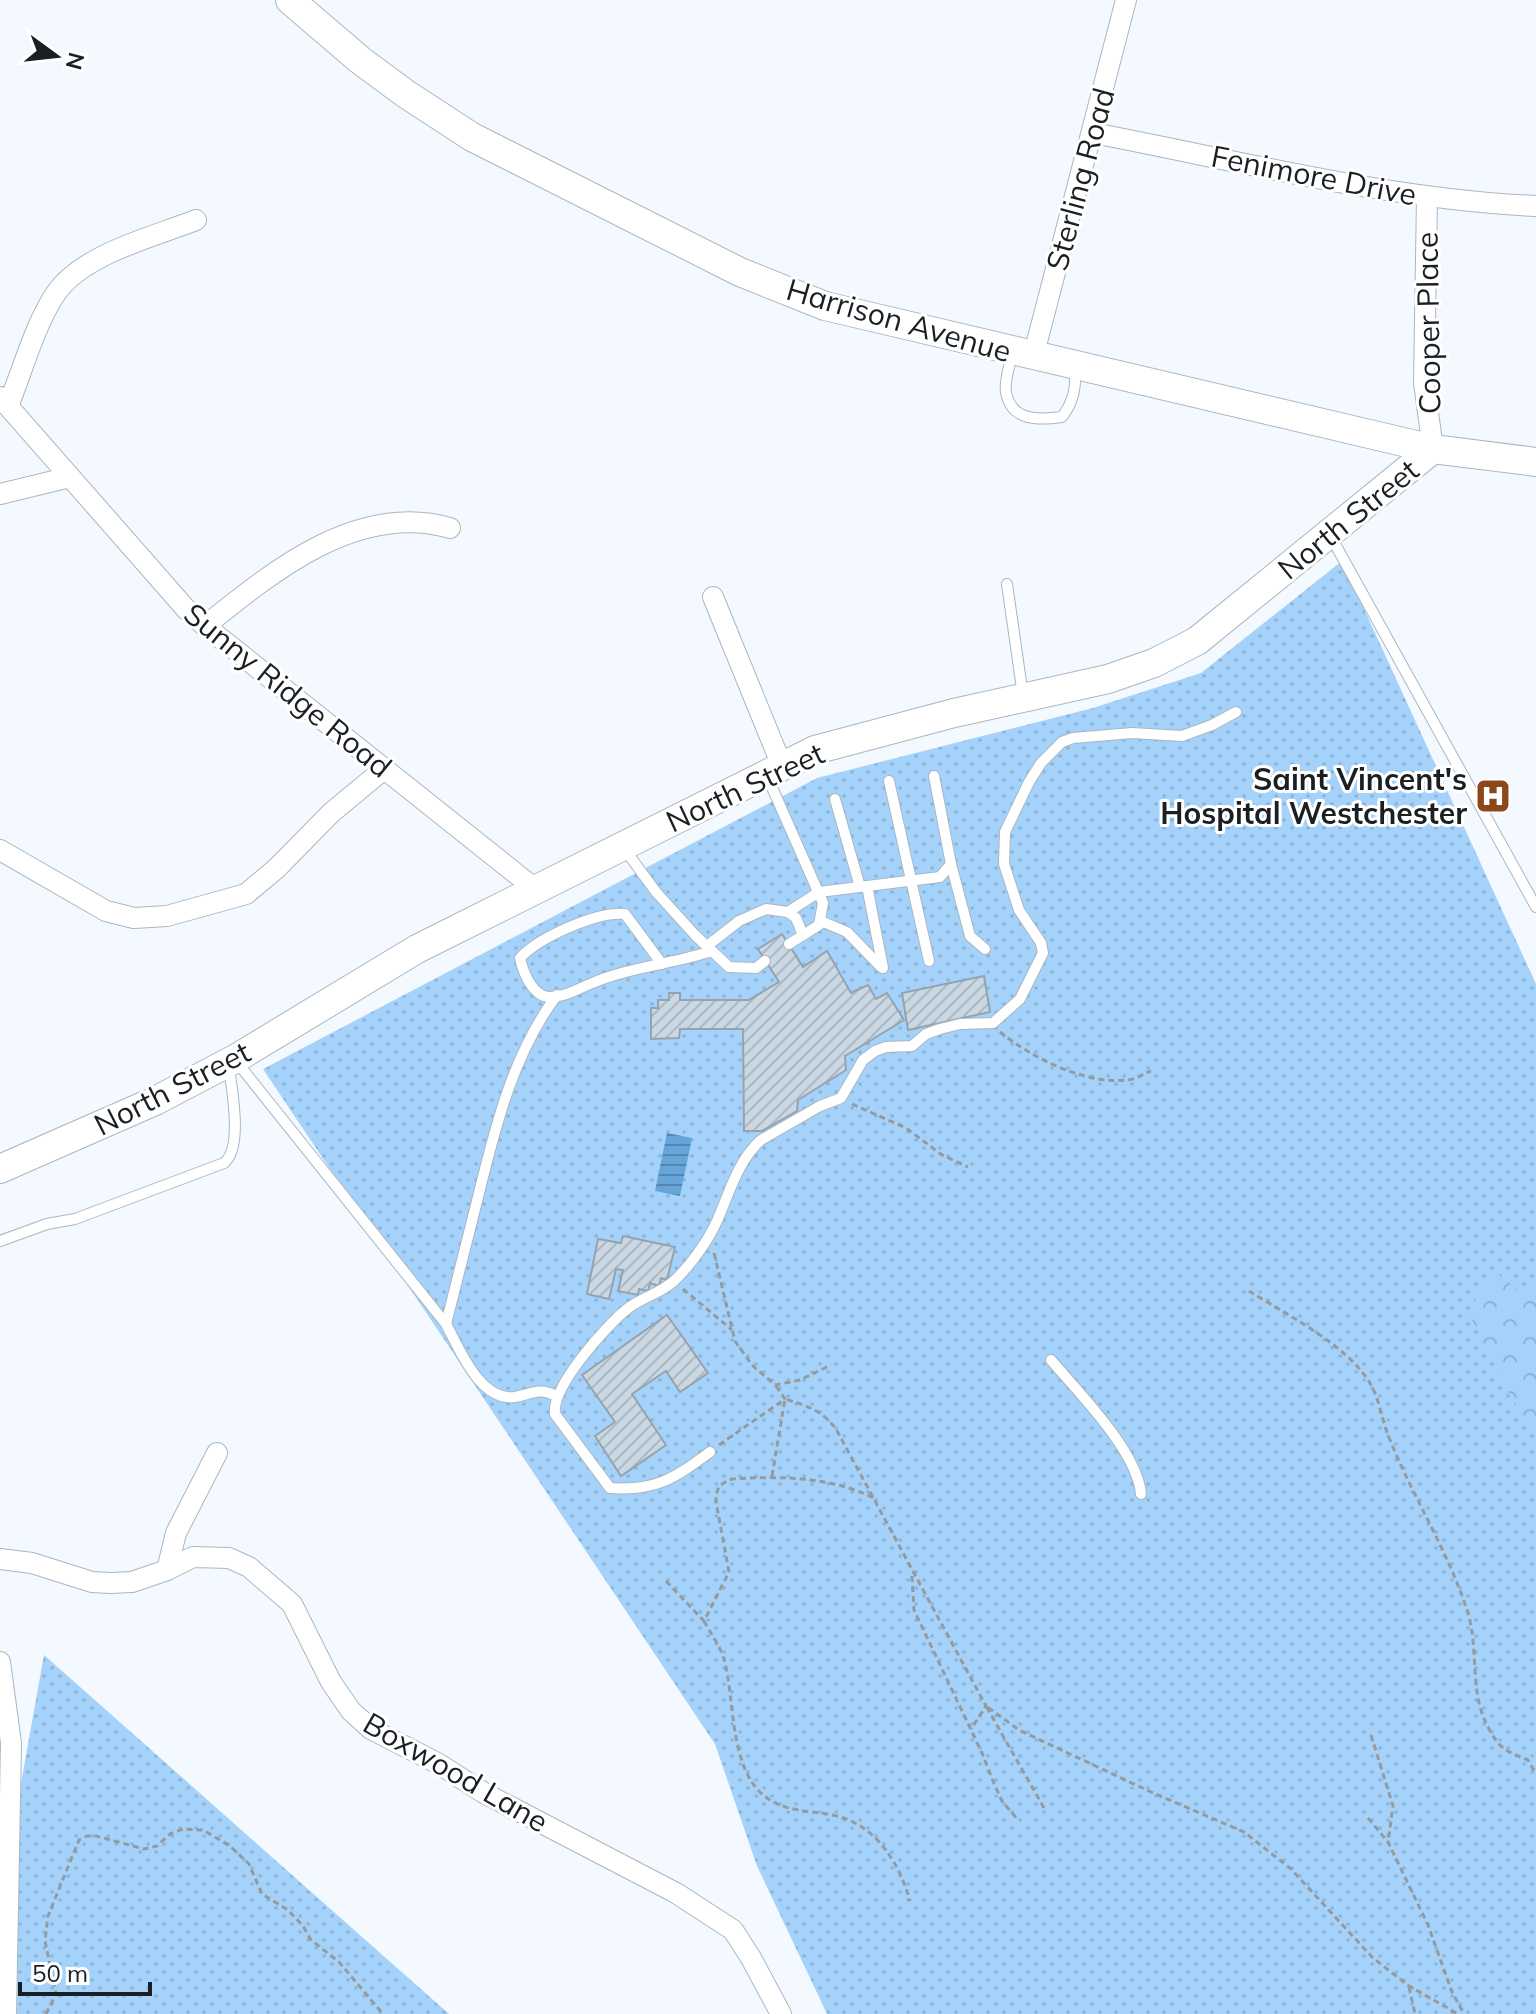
<svg xmlns="http://www.w3.org/2000/svg" width="1536" height="2014" font-family="Mulish,sans-serif">
<defs>
<pattern id="grass-dots" width="8" height="8" patternUnits="userSpaceOnUse" patternTransform="scale(2)"><rect width="8" height="8" fill="#a4d2fa"/><path d="M2 2h.1M6 6h.1" fill="none" stroke="#8db4d6" stroke-width="1.8" stroke-linecap="round"/></pattern>
<pattern id="forest-crowns" width="20" height="18" patternUnits="userSpaceOnUse" patternTransform="scale(2)"><rect width="20" height="18" fill="#a4d2fa"/><path d="M2 6a3 3 0 1 1 6 0M12 15a3 3 0 1 1 6 0" fill="none" stroke="#8db4d6"/></pattern>
<pattern id="water-rules" width="6" height="5" patternUnits="userSpaceOnUse" patternTransform="scale(2)"><rect width="6" height="5" fill="#66a5da"/><path d="M0 2.5h6" fill="none" stroke="#5386b1"/></pattern>
<pattern id="building-hatch" width="6" height="6" patternUnits="userSpaceOnUse" patternTransform="scale(2)"><rect width="6" height="6" fill="#cad8e4"/><path d="M-1 1l2-2M0 6l6-6M5 7l2-2" fill="none" stroke="#adb9c3"/></pattern>
</defs>
<rect width="100%" height="100%" fill="#f3f9fe"/>
<g fill="url(#grass-dots)">
<path d="M1342,561L1536,984V2014H827L757,1866L715,1744L263,1069L817,778L1093,708L1201,673Z"/>
<path d="M44,1655L449,2014H0V1900Z"/>
</g>
<path fill="url(#forest-crowns)" d="M1499,1275L1518,1291L1536,1281V1432L1511,1398L1470,1316L1479,1290Z"/>
<path fill="url(#water-rules)" d="M667,1133L692,1138L680,1196L655,1191Z"/>
<g fill="url(#building-hatch)" stroke="#96a3af" stroke-width="2">
<path d="M782,934L803,967L827,951L851,993L868,985L876,999L887,993L904,1020L845,1056L846,1070L798,1100L797,1111L762,1131H744L743,1029H680L679,1038L651,1039V1008H658V1000H669V993H680V1000H749L779,982L758,949Z"/>
<path d="M984,976L990,1012L908,1030L902,993Z"/>
<path d="M623,1236L675,1247L667,1280L661,1278L659,1286L650,1283L648,1291L639,1289L638,1295L618,1291L623,1270L616,1269L609,1299L587,1294L598,1239L621,1243Z"/>
<path d="M667,1315L708,1373L680,1392L666,1371L632,1394L666,1445L621,1476L595,1436L615,1422L582,1375Z"/>
</g>
<g fill="none" stroke-linecap="round" stroke-linejoin="round">
<defs>
<g id="lane">
<path d="M1012,354C1010,365 1004,381 1006,392C1011,422 1040,420 1062,417C1074,401 1076,387 1075,369"/>
<path d="M1330,535L1536,907"/>
<path d="M1007,584L1023,696"/>
<path d="M767,776L823,903L819,925L789,944"/>
<path d="M889,781L929,961"/>
<path d="M835,799L860,887"/>
<path d="M623,847L656,892L695,935L729,967L756,968L765,961"/>
<path d="M951,864L970,936L985,949"/>
<path d="M867,886L883,968"/>
<path d="M788,912L819,892L940,877L951,864L934,776"/>
<path d="M821,921L847,932L881,967"/>
<path d="M707,946L739,921L766,909L788,912L796,918L803,935"/>
<path d="M662,964L625,914C597,911 538,938 520,958C523,972 532,995 548,997C562,998 578,989 590,984C629,967 672,964 712,951"/>
<path d="M236,1061L446,1324C457,1280 468,1237 479,1193C496,1124 514,1052 557,995"/>
<path d="M0,1241L47,1224L75,1219L224,1163C243,1148 232,1091 229,1067"/>
<path d="M446,1324C459,1348 480,1402 515,1397C531,1394 540,1387 556,1396"/>
<path d="M1051,1360C1079,1393 1137,1451 1141,1494"/>
<path d="M710,1452C673,1479 657,1491 610,1488L555,1414C551,1387 606,1326 627,1309C641,1298 661,1293 674,1281C690,1266 708,1241 717,1221C729,1194 738,1160 761,1140L820,1106L841,1098L863,1060L875,1051L886,1047L912,1046L926,1034L940,1029L960,1024L993,1023L1020,999L1043,953L1041,943L1019,910L1004,864L1005,832L1029,782L1041,763L1062,742L1073,738L1132,733L1182,736L1212,725L1236,712"/>
</g>
<g id="street">
<path d="M1093,133C1240,161 1385,199 1536,206"/>
<path d="M1427,197L1424,383L1433,449"/>
<path d="M1033,357L1126,0"/>
<path d="M0,397L186,609L205,626L534,888"/>
<path d="M8,406C23,370 34,326 56,293C83,254 153,237 196,220"/>
<path d="M0,494L70,477"/>
<path d="M713,597L782,766"/>
<path d="M205,626C272,572 358,501 450,528"/>
<path d="M0,850L106,911L134,918L167,916L246,894L277,868L331,813L384,769"/>
<path d="M0,1559L32,1563L92,1582L111,1583L132,1582L167,1570L193,1557L229,1558L249,1567L292,1604L331,1682L351,1711L371,1729L439,1764L484,1793L676,1893L733,1930L751,1958L781,2014"/>
<path d="M167,1570L176,1533L217,1453"/>
<path d="M0,1662L11,1743L6,2014"/>
</g>
<g id="secondary">
<path d="M290,0L360,60L406,94L472,137L740,272L825,306L1433,449L1536,462"/>
<path d="M0,1169L155,1101L235,1059L417,949L815,750L954,713L1108,679L1154,663L1197,641L1433,449"/>
</g>
</defs>
<use href="#lane" stroke="#a9b7c3" stroke-width="12"/>
<use href="#street" stroke="#a9b7c3" stroke-width="22"/>
<use href="#secondary" stroke="#a9b7c3" stroke-width="30"/>
<g stroke="#959a9f" stroke-width="3" stroke-dasharray="6 4" stroke-linecap="butt">
<path d="M1000,1032C1032,1058 1086,1085 1128,1080C1137,1079 1143,1074 1151,1071"/>
<path d="M852,1104L906,1128L942,1155L968,1167"/>
<path d="M714,1253L735,1341L752,1365L775,1385L800,1380L829,1366"/>
<path d="M683,1289L732,1330"/>
<path d="M1249,1291C1287,1315 1346,1344 1370,1383C1380,1400 1382,1422 1390,1440C1414,1499 1449,1553 1468,1613C1479,1650 1469,1692 1488,1727C1500,1750 1506,1751 1528,1760L1536,1774"/>
<path d="M719,1445L785,1399L776,1386"/>
<path d="M772,1476L785,1399C807,1406 822,1410 836,1429L986,1706L971,1729"/>
<path d="M912,1576L914,1610L982,1753L995,1786L1002,1801L1018,1820"/>
<path d="M666,1581L704,1621L729,1572L716,1502C716,1488 719,1484 732,1479C781,1476 828,1476 874,1498"/>
<path d="M704,1621C711,1634 720,1646 724,1659C735,1699 729,1764 762,1794C782,1812 807,1810 832,1815C875,1823 899,1862 910,1901"/>
<path d="M1371,1735L1393,1806L1388,1842"/>
<path d="M1044,1808L986,1706L1019,1730L1151,1792L1244,1832L1291,1869L1373,1958L1409,1986L1458,2014"/>
<path d="M1368,1818L1388,1842L1428,1925L1452,1992L1464,2014"/>
<path d="M1409,1987L1415,2014"/>
<path d="M46,2014L56,1994L45,1941L48,1916L79,1840L87,1836H96L144,1849L157,1846L170,1834L183,1829L203,1830L230,1846L249,1864L262,1894L288,1910L303,1926L311,1940L339,1962L383,2014"/>
</g>
<use href="#lane" stroke="#fff" stroke-width="10"/>
<use href="#street" stroke="#fff" stroke-width="20"/>
<use href="#secondary" stroke="#fff" stroke-width="28"/>
</g>
<defs>
<symbol id="hospital-square" viewBox="-11 -11 22 22"><rect x="-9" y="-9" width="18" height="18" rx="4" fill="#8c471d" stroke="#fff"/><path d="M-5-5h3v3.5h4V-5h3V5h-3V1.5h-4V5h-3Z" fill="#fff"/></symbol>
</defs>
<g fill-rule="evenodd">
<use href="#hospital-square" x="1473" y="776" width="40" height="40"/>
</g>
<g text-anchor="middle" dominant-baseline="central" stroke-width="6" stroke-linejoin="round" paint-order="stroke">
<g font-size="30" fill="#1a1f24" stroke="#fff">
<text transform="translate(1314 175) rotate(11)">Fenimore Drive</text>
<text transform="translate(1080 179) rotate(-75)">Sterling Road</text>
<text transform="translate(899 320) rotate(16)">Harrison Avenue</text>
<text transform="translate(1428 323) rotate(-91)">Cooper Place</text>
<text transform="translate(1348 519) rotate(-39)">North Street</text>
<text transform="translate(288 690) rotate(39)">Sunny Ridge Road</text>
<text transform="translate(745 787) rotate(-25)">North Street</text>
<text transform="translate(172 1088) rotate(-27)">North Street</text>
<text transform="translate(456 1772) rotate(30)">Boxwood Lane</text>
</g>
<g font-size="30" font-weight="bold" fill="#1a1f24" stroke="#fff" text-anchor="end">
<text x="1467" y="779">Saint Vincent's<tspan x="1467" dy="34">Hospital Westchester</tspan></text>
</g>
</g>
<g transform="translate(56 56) rotate(105)" stroke="#ffffff" stroke-width="6" paint-order="stroke">
<path d="M0-6L14 30L0 20L-14 30Z" fill="#1a1f24"/>
<text y="-12" font-size="22" font-weight="bold" text-anchor="middle" fill="#1a1f24">N</text>
</g>
<path d="M20 1982v12h130v-12" fill="none" stroke="#1a1f24" stroke-width="4"/>
<text x="32" y="1982" font-size="24" fill="#1a1f24" stroke="#ffffff" stroke-width="6" paint-order="stroke">50 m</text>
</svg>
